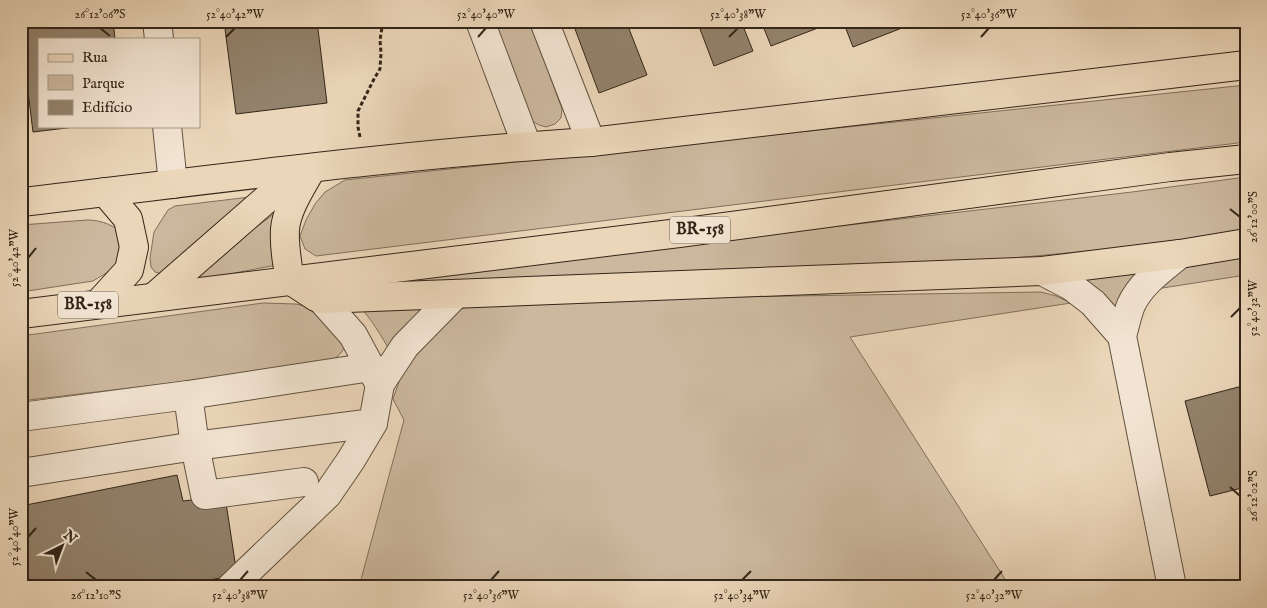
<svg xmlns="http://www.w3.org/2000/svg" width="1267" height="608" font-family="'IM FELL English',serif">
<rect width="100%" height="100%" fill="#ebd6b9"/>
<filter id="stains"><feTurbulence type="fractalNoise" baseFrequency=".004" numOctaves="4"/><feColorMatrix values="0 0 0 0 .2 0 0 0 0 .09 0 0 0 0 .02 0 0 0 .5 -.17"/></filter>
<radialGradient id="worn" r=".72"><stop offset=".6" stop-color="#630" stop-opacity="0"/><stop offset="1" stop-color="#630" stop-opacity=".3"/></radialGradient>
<g fill="#ccb89e" stroke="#806f5b">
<path d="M492,21H530L562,109L561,118L555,124L546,127L539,125L531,120Z"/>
<path d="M1246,85V142L316,256L305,249L300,236L306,220L315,204L325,192L345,180Z"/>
<path d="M1246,177V232L1194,241L1003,259L387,286L386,279L1132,192Z"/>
<path d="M250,197L162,274L155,272L151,267L150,258L154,232L168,210L175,206Z"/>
<path d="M279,210L282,264L182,283Z"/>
<path d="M87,220C103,220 115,226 127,237L118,266L93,281L21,292V225Z"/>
<path d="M1246,256V275L1156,289L1172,275L1192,264Z"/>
<path d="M1145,269L1118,314L1080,281Z"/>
<path d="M1041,292L1056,296L1071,303L850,337L1010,587H359L404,420L393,399L401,376L424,341L457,310L486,301Z"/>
<path d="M435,300L392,355C382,336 371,319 357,303Z"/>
<path d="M263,303L296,304L318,309L347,342C341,357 334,360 319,365L21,401V336Z"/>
</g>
<g fill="#93826c" stroke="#332618">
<path d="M21,21H113L115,39H39V126H83L33,132L21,35Z"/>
<path d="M224,21H317L327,103L236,114Z"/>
<path d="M572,21H626L647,75L599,93Z"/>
<path d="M697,21H741L753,51L714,66Z"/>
<path d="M761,21H836L771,46Z"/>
<path d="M843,21H920L853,47Z"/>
<path d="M934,21H953L936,27Z"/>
<path d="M1246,385V487L1210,496L1185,401Z"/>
<path d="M177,475L183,501L225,496L237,575L187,584V587H21V506Z"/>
</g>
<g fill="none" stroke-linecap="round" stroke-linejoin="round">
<defs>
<g id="minor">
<path d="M157,21L159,39"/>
<path d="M480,21L527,146"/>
<path d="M544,21L591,142"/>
<path d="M167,126L173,184"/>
<path d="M1042,271L1071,286L1093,303L1122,336"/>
<path d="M321,299L353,335L379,383"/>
<path d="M21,417L188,395"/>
<path d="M21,473L195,446L373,423"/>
<path d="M304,482L205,495L195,446L188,395L371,367"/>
<path d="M231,587L327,495L351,460L373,423L380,384L405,346L456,294"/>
<path d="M1172,587L1122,336C1125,326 1127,315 1131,305C1141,283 1162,269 1180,254"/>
</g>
<g id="major">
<path d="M21,202C211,180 400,154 591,142L1246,65"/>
<path d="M290,280L316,297L321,299L1042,271L1180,254L1246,243"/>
</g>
<g id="highway">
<path d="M290,280C287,263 284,246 285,229C287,208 302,186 312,168"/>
<path d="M154,297L301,169"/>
<path d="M98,304L129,270L134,247L128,219L105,192"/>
<path d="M21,314L679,233L1170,167L1246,159"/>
</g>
</defs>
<use href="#minor" stroke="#615240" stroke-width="30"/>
<use href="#major" stroke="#332618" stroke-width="30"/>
<use href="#highway" stroke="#332618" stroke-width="30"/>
<path stroke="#332618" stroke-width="3" stroke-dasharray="4 2.5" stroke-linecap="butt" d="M360,137L358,127V111L374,79L380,69L381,53L380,40L383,21"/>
<use href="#minor" stroke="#f2e4d2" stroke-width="28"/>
<use href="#major" stroke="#ebd6b9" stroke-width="28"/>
<use href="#highway" stroke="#ebd6b9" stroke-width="28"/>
</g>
<path fill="none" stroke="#332618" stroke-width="2" d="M100,28L110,36M226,37L235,28M478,37L486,28M729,37L738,28M981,37L989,28M1230,209L1240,217M28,258L36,248M1231,317L1240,308M1230,487L1240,496M28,537L36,528M86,572L96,580M240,580L248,571M491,580L499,571M742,580L751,571M994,580L1002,571"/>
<g text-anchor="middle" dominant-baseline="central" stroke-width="4.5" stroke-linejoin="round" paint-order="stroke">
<g fill="#f2e4d2" stroke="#6c5f50" stroke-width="1">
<rect x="670" y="216.5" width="60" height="27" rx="4"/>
<rect x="58" y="291.5" width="60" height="27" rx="4"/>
</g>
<g font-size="16" font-weight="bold" fill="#332618">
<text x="700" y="230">BR-158</text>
<text x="88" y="305">BR-158</text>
</g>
</g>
<rect width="1267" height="608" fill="none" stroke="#ebd6b9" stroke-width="55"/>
<rect x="38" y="38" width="162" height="90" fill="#f2e4d2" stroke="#a69888"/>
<rect x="48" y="54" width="25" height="8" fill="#ebd6b9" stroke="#a69888"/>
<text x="82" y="62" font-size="15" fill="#332618">Rua</text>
<rect x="48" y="75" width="25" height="15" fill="#ccb89e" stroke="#a69888"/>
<text x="82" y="88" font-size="15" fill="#332618">Parque</text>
<rect x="48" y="100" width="25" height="15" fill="#93826c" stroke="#a69888"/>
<text x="82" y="112" font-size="15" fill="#332618">Edifício</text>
<g transform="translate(62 546) rotate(42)" stroke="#f2e4d2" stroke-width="4" paint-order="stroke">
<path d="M0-4L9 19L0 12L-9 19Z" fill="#332618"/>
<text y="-8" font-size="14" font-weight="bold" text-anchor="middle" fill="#332618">N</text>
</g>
<rect x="28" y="28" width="1212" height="552" fill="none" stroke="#332618" stroke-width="2"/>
<g font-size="12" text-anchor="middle" fill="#332618">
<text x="100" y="18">26°12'06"S</text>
<text x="235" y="18">52°40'42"W</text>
<text x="486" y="18">52°40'40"W</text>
<text x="738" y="18">52°40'38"W</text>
<text x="989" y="18">52°40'36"W</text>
<text transform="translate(1253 217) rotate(-90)" y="4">26°12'00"S</text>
<text transform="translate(14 258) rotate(-90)" y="4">52°40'42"W</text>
<text transform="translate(1253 308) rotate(-90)" y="4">52°40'32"W</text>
<text transform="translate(1253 496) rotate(-90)" y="4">26°12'02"S</text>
<text transform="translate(14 537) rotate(-90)" y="4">52°40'40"W</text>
<text x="96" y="599">26°12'10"S</text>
<text x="240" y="599">52°40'38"W</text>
<text x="491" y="599">52°40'36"W</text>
<text x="742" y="599">52°40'34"W</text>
<text x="994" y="599">52°40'32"W</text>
</g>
<rect width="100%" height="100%" filter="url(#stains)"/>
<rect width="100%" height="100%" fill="url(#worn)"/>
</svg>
